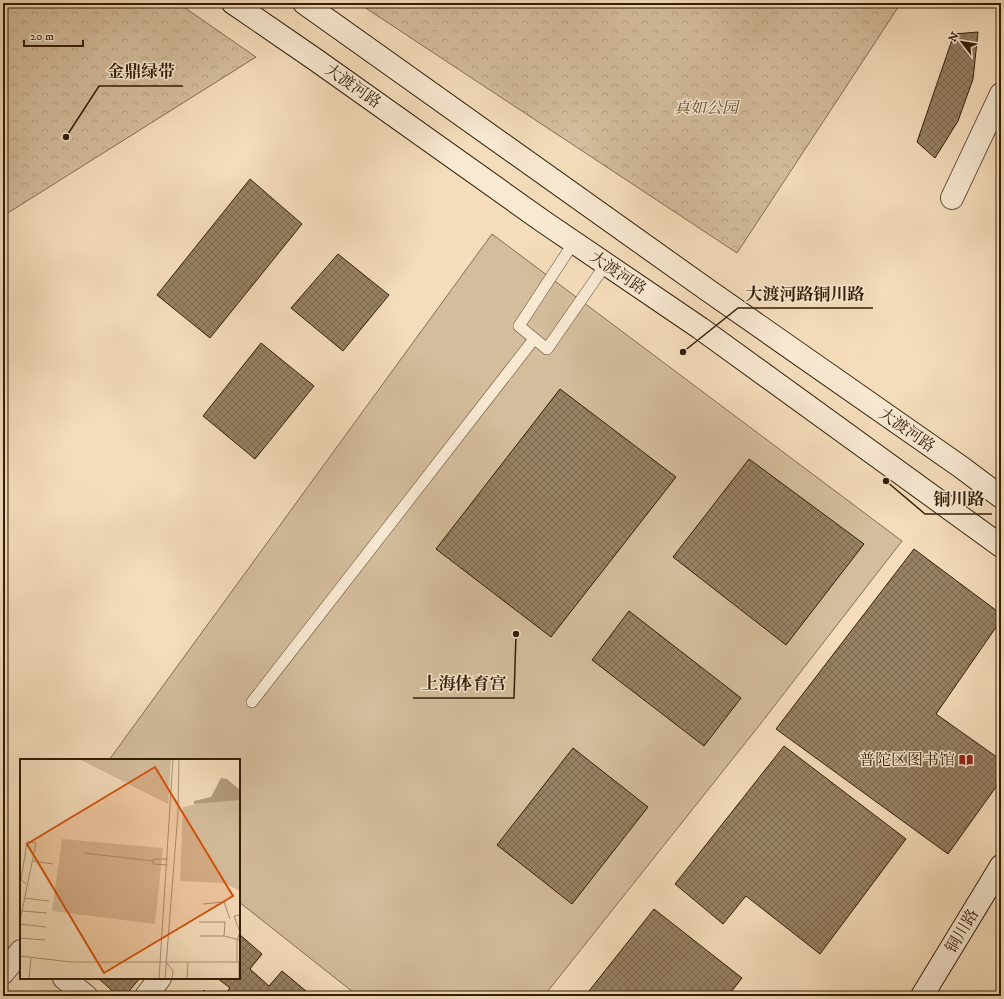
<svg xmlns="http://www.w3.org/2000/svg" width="1004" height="999" font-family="'IM FELL DW Pica','Noto Serif SC',serif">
<defs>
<pattern id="park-crowns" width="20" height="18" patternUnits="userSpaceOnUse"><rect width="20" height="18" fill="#d4bd9c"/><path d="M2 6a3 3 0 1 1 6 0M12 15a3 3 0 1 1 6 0" fill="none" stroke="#b6a285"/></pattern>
<pattern id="building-cross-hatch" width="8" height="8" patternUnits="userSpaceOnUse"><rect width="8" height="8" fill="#978164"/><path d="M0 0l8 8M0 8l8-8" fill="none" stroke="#7c6950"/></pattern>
</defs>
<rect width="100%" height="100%" fill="#f5ddbb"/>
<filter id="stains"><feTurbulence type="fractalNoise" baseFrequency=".005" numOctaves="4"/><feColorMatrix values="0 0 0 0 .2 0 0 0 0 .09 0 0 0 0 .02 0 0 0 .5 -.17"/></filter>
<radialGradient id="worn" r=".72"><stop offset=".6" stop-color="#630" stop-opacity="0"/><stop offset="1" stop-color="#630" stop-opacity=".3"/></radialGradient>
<g fill="url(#park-crowns)" stroke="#836e51">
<path d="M3,3H178L256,57L3,216Z"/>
<path d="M358,3H903L899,6L737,253Z"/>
</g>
<path fill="#d4bd9c" stroke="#836e51" d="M492,234L902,541L758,727L544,996H358L239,902V760H109Z"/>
<g fill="url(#building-cross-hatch)" stroke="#321e06">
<path d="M978,32L973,79L958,121L935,158L917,142L954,34Z"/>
<path d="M250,179L302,224L210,338L157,295Z"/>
<path d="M338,254L389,295L343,351L291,308Z"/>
<path d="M261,343L314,386L255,459L203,416Z"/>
<path d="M560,389L676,477L551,637L436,549Z"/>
<path d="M749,459L864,544L786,645L673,557Z"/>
<path d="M914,549L1001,614V620L936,714L1001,760V780L948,854L776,729Z"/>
<path d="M629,611L741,698L704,746L592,660Z"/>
<path d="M784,746L906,839L820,954L746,896L723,924L675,884Z"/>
<path d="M573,748L648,807L572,904L497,845Z"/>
<path d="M654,909L742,978L728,996H585Z"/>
<path d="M239,934L262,954L250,969L269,986L282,971L312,996H223L230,988L217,978H239Z"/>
<path d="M98,978H140L125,996H118Z"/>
<path d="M204,990L210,996H199Z"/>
</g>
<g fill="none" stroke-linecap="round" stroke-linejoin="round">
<defs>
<g id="service">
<path d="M574,242L519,326L547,349L606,264"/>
<path d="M252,702L534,339"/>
</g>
<g id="minor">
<path d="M952,198L1001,94"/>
<path d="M3,973L21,951"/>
<path d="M64,978L86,996"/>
<path d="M146,996L160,978"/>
</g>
<g id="secondary">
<path d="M233,3L316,60L544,222L700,328L1001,546"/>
<path d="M304,3L709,291L961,467L1001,497"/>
<path d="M922,996L1001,866"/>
</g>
</defs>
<use href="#service" stroke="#634e33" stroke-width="12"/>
<use href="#minor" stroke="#634e33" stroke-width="24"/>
<use href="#secondary" stroke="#321e06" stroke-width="24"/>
<use href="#service" stroke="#f8e9d3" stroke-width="11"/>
<use href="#minor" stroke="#f8e9d3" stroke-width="22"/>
<use href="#secondary" stroke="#f8e9d3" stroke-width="22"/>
</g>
<defs>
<symbol id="library-bare" viewBox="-9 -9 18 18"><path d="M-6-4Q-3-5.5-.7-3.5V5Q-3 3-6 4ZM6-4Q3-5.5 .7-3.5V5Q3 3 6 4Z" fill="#8f2418" stroke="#f8e9d3" stroke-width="2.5" paint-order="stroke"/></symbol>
</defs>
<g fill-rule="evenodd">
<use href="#library-bare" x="956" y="750" width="20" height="20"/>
</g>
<g text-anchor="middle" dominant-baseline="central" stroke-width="3" stroke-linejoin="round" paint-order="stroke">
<g font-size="16" fill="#321e06" stroke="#f8e9d3">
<text transform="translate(353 86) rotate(35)">大渡河路</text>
<text transform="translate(618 273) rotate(34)">大渡河路</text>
<text transform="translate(907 430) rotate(35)">大渡河路</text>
<text transform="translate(962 931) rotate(-59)">铜川路</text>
</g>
<g font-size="16" font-style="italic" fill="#634e33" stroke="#f8e9d3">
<text x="706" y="108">真如公园</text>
</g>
<g font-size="16" fill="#321e06" stroke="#f8e9d3" text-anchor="end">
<text x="955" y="760">普陀区图书馆</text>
</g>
</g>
<g transform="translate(20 759)">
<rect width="220" height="220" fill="#f5ddbb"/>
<path d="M59,0H151L148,45ZM196,41H220V132L204,124L160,122L163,48Z" fill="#d4bd9c"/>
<path d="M42,80L143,89L135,165L32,152Z" fill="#d4bd9c"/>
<path d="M201,19L207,20L220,31V41L174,45V42L191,38Z" fill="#b39c7d"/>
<path fill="none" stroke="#a79173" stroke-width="1" d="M64,94L133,102M13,102L33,105M148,106L133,105V100H148M3,139L29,142M204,143L214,135M183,145L204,143L210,160M2,152L27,154M220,156L214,157L220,173M0,162L16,84L7,83L1,121L6,125M179,163H205L204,177M0,165L26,168M180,177H204L220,181M0,179L25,181M0,197L51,203H220M146,203L153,212L152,220M217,203V181L220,173M9,220L11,199M139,220L153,0M145,220L158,53L159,0M167,220L168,203M219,220V203"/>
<path fill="#d6530b" fill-opacity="0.15" stroke="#d6530b" stroke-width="2" d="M135,8L213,137L84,214L7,85Z"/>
<rect width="220" height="220" fill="none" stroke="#321e06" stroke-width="2"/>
</g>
<path fill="none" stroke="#321e06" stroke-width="1.5" d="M66 137L99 86H183M683 352L738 308H873M886 481L925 514H992M516 634L514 698H413"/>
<g fill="#321e06" stroke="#f8e9d3" stroke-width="1.5">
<circle cx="66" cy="137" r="4"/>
<circle cx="683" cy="352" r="4"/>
<circle cx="886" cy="481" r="4"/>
<circle cx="516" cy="634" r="4"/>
</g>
<g font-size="17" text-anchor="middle" font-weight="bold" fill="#321e06" stroke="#f8e9d3" stroke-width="3" stroke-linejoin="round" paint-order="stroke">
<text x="141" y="77">金鼎绿带</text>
<text x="805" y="300">大渡河路铜川路</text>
<text x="959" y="505">铜川路</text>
<text x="464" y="689">上海体育宫</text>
</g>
<rect width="1004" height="999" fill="none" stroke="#f5ddbb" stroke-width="16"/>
<rect x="4" y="4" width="996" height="991" fill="none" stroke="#321e06" stroke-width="2"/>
<rect x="8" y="8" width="988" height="983" fill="none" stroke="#321e06"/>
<g transform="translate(962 42) rotate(301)" stroke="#f8e9d3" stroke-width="3" paint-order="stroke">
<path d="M0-3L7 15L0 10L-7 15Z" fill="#321e06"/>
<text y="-6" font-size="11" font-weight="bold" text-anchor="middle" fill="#321e06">N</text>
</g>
<path d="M24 40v6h59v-6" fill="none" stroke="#321e06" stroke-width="2"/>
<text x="30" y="40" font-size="12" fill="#321e06" stroke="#f8e9d3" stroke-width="3" paint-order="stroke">20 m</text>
<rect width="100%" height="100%" filter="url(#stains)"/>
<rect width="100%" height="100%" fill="url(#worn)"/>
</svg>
